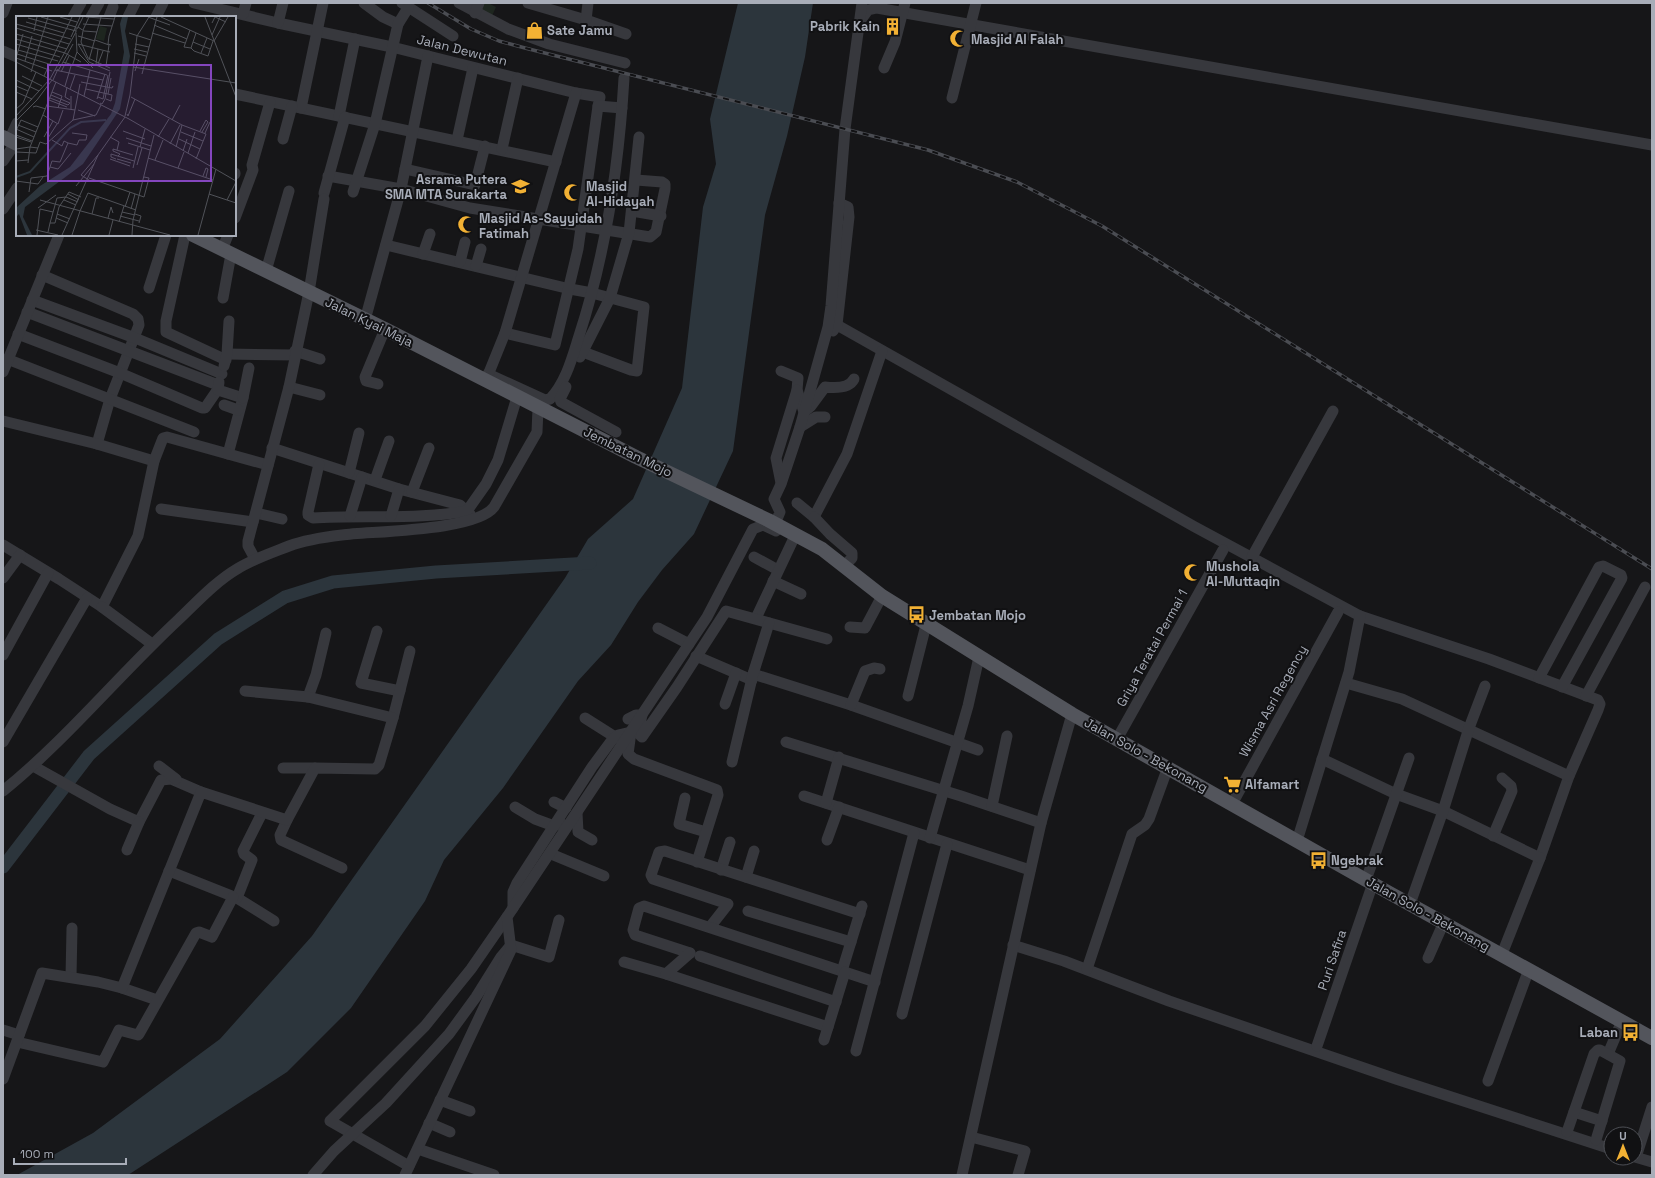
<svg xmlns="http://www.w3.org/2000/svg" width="1655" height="1178" font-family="'Space Grotesk',sans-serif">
<rect width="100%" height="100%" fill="#161618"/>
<path fill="#1e261f" d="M481,3H488L496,7L491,18L477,12Z"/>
<path fill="#2c353c" d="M738,3H813L805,57L787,136L765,215L733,451L694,534L662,570L638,602L611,645L578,681L503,788L444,860L425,901L351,1008L287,1072L128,1175H17L93,1133L220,1039L312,936L565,578L588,539L633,499L682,388L703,207L716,164L710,119Z"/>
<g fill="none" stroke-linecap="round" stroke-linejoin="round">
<path stroke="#2c353c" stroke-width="13" d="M3,867L89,755L218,639L285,597L333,582L436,572L590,563"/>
<g stroke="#37383d" stroke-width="11">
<path d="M194,3L278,23L392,47L576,93L600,97L598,106"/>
<path d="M364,3L383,17L398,24"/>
<path d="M402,3L453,36"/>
<path d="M459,3L508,29L549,44L625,63"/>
<path d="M528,3L586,20L626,34"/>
<path d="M3,13L7,3"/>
<path d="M475,13L479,3"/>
<path d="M243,14L246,3"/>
<path d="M73,17L81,3"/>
<path d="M91,17L99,3"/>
<path d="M109,17L113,7"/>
<path d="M128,17L135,3"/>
<path d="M156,17L163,3"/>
<path d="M586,20L588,3"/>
<path d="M860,21L868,10L877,8L1652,145"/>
<path d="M278,23L283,3"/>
<path d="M3,51L17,57"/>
<path d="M884,68L895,42L905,3"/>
<path d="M235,94L556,162"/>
<path d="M952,98L976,3"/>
<path d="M301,108L323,3"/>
<path d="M339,116L355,39"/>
<path d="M283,139L292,106"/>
<path d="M9,140L17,123"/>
<path d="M457,140L473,68"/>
<path d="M502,149L518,78"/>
<path d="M3,161L17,141"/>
<path d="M405,169L475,185L485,146"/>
<path d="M235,174V173"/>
<path d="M328,176L401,189L470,208L650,237L656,232L665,189V184L662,182L636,180"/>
<path d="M353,192L375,124L398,24L408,8"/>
<path d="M324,193L345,117"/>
<path d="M3,209L17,188"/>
<path d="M632,211L661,216"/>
<path d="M235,218L253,170L252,165L270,102"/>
<path d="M185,235L166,321V332L226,360"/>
<path d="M386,245L570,289L592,293L644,307L637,371L631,370L583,352"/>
<path d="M222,250L228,235"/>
<path d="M423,254L430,234"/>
<path d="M460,262L465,242"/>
<path d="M476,266L481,249"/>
<path d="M266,271L289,191"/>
<path d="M42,275L133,314L138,319L139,325L110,399L97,444"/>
<path d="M149,288L166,235"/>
<path d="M223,298L231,254"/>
<path d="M32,300L135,338L222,374"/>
<path d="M27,312L218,385"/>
<path d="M365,320L401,189L428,56"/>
<path d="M837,325L1195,527L1360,616L1489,659L1598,700L1600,704L1598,710L1569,776L1540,858L1502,954"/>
<path d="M833,331L837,325L849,217L848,207L839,203"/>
<path d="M505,333L555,345L578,249L598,106L622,108"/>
<path d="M18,334L120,373L202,408H205L218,389"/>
<path d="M295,351L320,359"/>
<path d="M227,354L295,355"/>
<path d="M580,357L610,298L629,233L639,137"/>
<path d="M7,359L194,432"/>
<path d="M224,366L227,354L229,321"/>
<path d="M781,371L798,378L797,390L804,412L811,406L825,387C834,388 849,389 854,379"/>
<path d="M3,372L59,235"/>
<path d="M488,374L545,400L550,399C566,382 572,358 579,336C606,253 619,165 624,78"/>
<path d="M486,380L505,333L576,93"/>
<path d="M219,382L218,390L243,398L228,454"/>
<path d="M378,384L366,381L365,377L385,329"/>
<path d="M289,387L320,395"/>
<path d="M566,387L560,399L561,402L616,432"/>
<path d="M243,398L249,368"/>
<path d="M224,405L238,410"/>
<path d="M3,421L97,444L154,461"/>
<path d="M800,427L816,417H825"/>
<path d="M272,448L399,489L460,505L470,514"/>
<path d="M319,464L308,512V515L313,518C364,515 416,520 467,511L486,484L498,460L517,397"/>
<path d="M349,473L359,433"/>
<path d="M375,480L389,441"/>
<path d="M781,483L776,458L797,390"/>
<path d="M412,492L429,448"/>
<path d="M797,503L814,517L847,454L882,351"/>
<path d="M161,509L253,522"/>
<path d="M256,513L282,519"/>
<path d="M350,516L362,477"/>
<path d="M391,516L399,489"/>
<path d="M814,517L830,534L852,553V558L844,566"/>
<path d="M775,524L780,512L774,499L781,484L800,427L828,327L831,306L845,129L862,3"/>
<path d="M3,545L59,579L102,607L138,536L154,461L163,438L167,437L268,465"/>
<path d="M754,557L778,570"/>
<path d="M1252,557L1333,411"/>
<path d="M255,559L248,546V541L289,387L309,292L324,199"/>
<path d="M3,578L20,555"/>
<path d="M773,581L801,594"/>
<path d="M102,607L152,644"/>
<path d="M756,618L793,540"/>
<path d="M850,627L865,628L882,596"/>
<path d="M658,628L689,644"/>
<path d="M377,631L361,683L400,691"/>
<path d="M3,655L48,573"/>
<path d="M696,656L752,680"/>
<path d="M753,674L851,705L978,750"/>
<path d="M1539,678L1599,567L1603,566L1621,575L1622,578L1562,687"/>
<path d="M1346,683L1402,699L1569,776"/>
<path d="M908,696L926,625"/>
<path d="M1586,696L1645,587"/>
<path d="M308,697L316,675L326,633"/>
<path d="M725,704L736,673"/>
<path d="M851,705L865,671L874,668L880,669"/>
<path d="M393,718L410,651"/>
<path d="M585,718L615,737"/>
<path d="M628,719L636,715H642L638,733L642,737L677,687L726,611L827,639"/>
<path d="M1117,739L1223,550"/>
<path d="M3,742L87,598"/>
<path d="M786,742L961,796L1041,823"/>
<path d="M1322,759L1396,794L1443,811L1540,858"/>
<path d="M732,762L753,674L769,623"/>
<path d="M33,766L110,809L139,822L161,780L171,779L201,792"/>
<path d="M159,766L176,779"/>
<path d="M283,768H315"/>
<path d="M3,791C66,740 118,676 178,620C196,603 215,582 237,569C253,559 271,553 289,546C305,540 325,537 342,535C374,531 476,531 494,507L537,432L538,408"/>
<path d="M804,796L1030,870"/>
<path d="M685,798L679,824L706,832"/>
<path d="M554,802L566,808"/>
<path d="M826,803L839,757"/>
<path d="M1232,804L1338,612"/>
<path d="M992,806L1007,736"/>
<path d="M515,807L535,819L554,826L561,823"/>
<path d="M577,813L578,832L592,840"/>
<path d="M287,820L280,835L281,840L342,868"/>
<path d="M1493,836L1512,791L1511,786L1502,778"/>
<path d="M930,838L968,706L979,657"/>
<path d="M827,840L839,807"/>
<path d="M1297,841L1349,672L1360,616"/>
<path d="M127,850L139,822"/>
<path d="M551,854L604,876"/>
<path d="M721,870L730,842"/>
<path d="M169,871L237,898L274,921"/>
<path d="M746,877L754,851"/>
<path d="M1366,880L1409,758"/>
<path d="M237,898L252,860L244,854L243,851L262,813"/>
<path d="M1410,904L1443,811L1469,728L1485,686"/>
<path d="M513,908V892L517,883L592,767L612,740L618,735L631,732L628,754L634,759L717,790L718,795L697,862"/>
<path d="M748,911L851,942"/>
<path d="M710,927L728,904L653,879L651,875L659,852L665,851L860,914"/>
<path d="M1013,945L1064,961L1169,1001L1396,1079L1611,1149"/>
<path d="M690,953L635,935L633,930L639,908L644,906L875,982"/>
<path d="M700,956L836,1002"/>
<path d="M1428,958L1444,922"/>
<path d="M624,962L666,974L828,1027"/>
<path d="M1087,969L1132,834L1145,825L1149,819L1168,767"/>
<path d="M842,971L862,906"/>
<path d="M666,974L690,953"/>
<path d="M71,977L72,928"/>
<path d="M122,988L157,1000"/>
<path d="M902,1014L947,844"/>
<path d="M3,1030L19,1035"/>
<path d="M824,1040L845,972"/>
<path d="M17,1042L103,1062L119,1030L138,1035L139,1034L196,933L199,932L212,937L233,897"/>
<path d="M1317,1046L1373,883"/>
<path d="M856,1051L914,833"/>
<path d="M1608,1054L1622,1021"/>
<path d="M3,1079L42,973L98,982L122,988L201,792L287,820L315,768L375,769L379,765L393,718L308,697L245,691"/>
<path d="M1488,1081L1529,969"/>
<path d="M440,1100L470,1111"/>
<path d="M1574,1112L1602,1121"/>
<path d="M429,1123L450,1132"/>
<path d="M1567,1132L1594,1054L1598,1050H1600L1620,1061L1596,1140"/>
<path d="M971,1137L1025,1151L1018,1175"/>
<path d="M418,1149L494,1175"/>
<path d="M1637,1154L1652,1107"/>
<path d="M1635,1157L1652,1162"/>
<path d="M409,1166L330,1121L425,1026L471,969L507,917"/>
<path d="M313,1175L334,1151L386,1103L449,1034L476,997L501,957L511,945L549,957L559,920"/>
<path d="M405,1175L511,950L507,917L707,617L753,529L763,525L776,531"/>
<path d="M962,1175L1041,823L1072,714"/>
</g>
<g stroke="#53555c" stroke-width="14">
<path d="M3,137L17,144"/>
<path d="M193,235L385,329L636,457L768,520L822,549L882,596L1072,714L1366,880L1652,1038"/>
</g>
<defs>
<path id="rail" d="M428,3L471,29L499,41L525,48L928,150L1017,182L1102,226L1652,569"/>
</defs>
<use href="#rail" stroke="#4a4c52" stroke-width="3.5"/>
<use href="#rail" stroke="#111113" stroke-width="2" stroke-dasharray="6" stroke-linecap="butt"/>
</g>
<defs>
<symbol id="building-bare" viewBox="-9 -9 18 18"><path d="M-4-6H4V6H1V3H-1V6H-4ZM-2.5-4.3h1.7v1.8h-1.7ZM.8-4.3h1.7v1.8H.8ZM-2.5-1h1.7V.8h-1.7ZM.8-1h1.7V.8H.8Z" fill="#f2b134" stroke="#111113" stroke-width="2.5" paint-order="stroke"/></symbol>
<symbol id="shop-bare" viewBox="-9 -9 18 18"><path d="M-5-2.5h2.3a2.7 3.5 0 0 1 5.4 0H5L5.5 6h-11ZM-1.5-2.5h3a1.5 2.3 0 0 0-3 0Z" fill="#f2b134" stroke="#111113" stroke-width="2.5" paint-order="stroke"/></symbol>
<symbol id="mosque-bare" viewBox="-9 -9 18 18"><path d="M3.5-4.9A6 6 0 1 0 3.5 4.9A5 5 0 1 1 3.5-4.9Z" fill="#f2b134" stroke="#111113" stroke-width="2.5" paint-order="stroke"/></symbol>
<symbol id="school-bare" viewBox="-9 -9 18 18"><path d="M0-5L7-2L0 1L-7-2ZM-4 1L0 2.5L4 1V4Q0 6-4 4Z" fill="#f2b134" stroke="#111113" stroke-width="2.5" paint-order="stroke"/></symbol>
<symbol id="bus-bare" viewBox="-9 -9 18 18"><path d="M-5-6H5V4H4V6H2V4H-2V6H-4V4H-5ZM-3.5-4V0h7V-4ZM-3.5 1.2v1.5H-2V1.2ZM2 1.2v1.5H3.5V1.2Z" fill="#f2b134" stroke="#111113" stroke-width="2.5" paint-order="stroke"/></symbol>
<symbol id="supermarket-bare" viewBox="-9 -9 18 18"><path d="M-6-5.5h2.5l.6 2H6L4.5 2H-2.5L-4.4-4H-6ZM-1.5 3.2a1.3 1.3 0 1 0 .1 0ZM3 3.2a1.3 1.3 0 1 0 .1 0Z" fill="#f2b134" stroke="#111113" stroke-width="2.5" paint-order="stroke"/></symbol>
</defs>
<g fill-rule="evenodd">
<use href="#building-bare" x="880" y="14" width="25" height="25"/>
<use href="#shop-bare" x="522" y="18" width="25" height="25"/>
<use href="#mosque-bare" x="946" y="26" width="25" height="25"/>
<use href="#school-bare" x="508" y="174" width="25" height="25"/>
<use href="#mosque-bare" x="560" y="180" width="25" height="25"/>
<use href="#mosque-bare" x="454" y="212" width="25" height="25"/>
<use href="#mosque-bare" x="1180" y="560" width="25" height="25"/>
<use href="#bus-bare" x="904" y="602" width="25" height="25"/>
<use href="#supermarket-bare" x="1220" y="772" width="25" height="25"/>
<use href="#bus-bare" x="1306" y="848" width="25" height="25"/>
<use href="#bus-bare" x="1618" y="1020" width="25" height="25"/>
</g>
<g text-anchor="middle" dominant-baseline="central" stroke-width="4" stroke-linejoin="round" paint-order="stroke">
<g font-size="13" font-weight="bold" fill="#a8adb8" stroke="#111113" text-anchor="start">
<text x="880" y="26" text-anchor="end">Pabrik Kain</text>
<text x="547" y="30">Sate Jamu</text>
<text x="971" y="39">Masjid Al Falah</text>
<text x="507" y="179" text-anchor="end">Asrama Putera<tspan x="507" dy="15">SMA MTA Surakarta</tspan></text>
<text x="586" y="186">Masjid<tspan x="586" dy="15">Al-Hidayah</tspan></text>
<text x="479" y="218">Masjid As-Sayyidah<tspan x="479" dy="15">Fatimah</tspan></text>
<text x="1206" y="566">Mushola<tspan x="1206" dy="15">Al-Muttaqin</tspan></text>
<text x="929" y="615">Jembatan Mojo</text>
<text x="1245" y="784">Alfamart</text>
<text x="1331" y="860">Ngebrak</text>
<text x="1618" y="1032" text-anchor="end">Laban</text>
</g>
<g font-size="13" fill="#a8adb8" stroke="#111113">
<text transform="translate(462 50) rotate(14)">Jalan Dewutan</text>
<text transform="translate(369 322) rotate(26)">Jalan Kyai Maja</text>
<text transform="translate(628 452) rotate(26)">Jembatan Mojo</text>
<text transform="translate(1152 648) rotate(-61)">Griya Teratai Permai 1</text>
<text transform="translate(1273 701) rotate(-61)">Wisma Asri Regency</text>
<text transform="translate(1146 755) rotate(29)">Jalan Solo - Bekonang</text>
<text transform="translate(1428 914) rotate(29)">Jalan Solo - Bekonang</text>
<text transform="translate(1332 960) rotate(-71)">Puri Safira</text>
</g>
</g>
<g transform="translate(16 16)">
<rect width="220" height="220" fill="#161618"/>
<path d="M84,10L91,12L88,25L80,23Z" fill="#1e261f"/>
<path d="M106,1H112L109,15L114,40L104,93L67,148L9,191L7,201L16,219H11L3,198L0,201V192L24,170L54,151L95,98L99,87L108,36L104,8Z" fill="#2c353c"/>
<path fill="none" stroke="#2c353c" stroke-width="2" d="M0,161L14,156L54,112L65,106L90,104"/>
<path fill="none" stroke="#505258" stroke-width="1" d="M25,1L60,11M44,1L61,6M70,1L98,3M132,1L154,9M145,1L198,25M189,1L220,81M12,2L60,15M10,6L48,17M196,7L199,1L210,6M0,8L55,23M67,8L96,10M138,9L171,23M62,11L68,15L81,16M0,12L53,28M61,13L67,1M67,14L73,1M174,14L168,31L175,32M18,15L21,1M67,15L65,26L72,42L94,52M60,17L61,36L77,52M113,17L135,24M136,17L169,27M180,17L175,32L178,35L192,40L197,25M0,18L51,33M196,19L204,1M62,20L79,25M55,21L64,1M0,23L49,37L65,46M79,24L93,29L90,50M198,25L212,1M177,26L194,33M0,28L44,41M119,28L133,31M95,29L92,28L93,20L99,1M118,33L131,36M2,34L42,45M118,37L130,40M185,37L191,22M1,38L33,48M0,42L7,18M0,42L36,55M73,44L85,1M9,45L16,20M0,46L113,103L220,165M47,46L91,59M80,48L82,33M82,48L87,35M56,50L61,36M117,51L220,67M39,54L87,64M42,55L57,28M94,55L73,46L62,28L94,36M119,55L123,43M15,56L32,1M45,56L53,40M126,58L141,1M6,60L26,70M28,60L56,1M0,64L23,75M37,64L42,53M65,66L96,72L97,70M0,70L12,75M49,70L55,50M51,71L49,81L54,84M54,73L59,59M70,73L96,79L95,85L90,83M0,76L16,83L14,85M36,76L46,80L42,92M92,78L95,62M35,79L54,87M68,80L74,54M82,81L87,83L92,59M115,81L166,109L190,118L180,143M34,82L52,89L54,87M81,83L89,58M33,84L51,91M84,87L86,88L89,83L94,56M31,90L59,94M17,91L20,90L30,93M0,93L7,87L20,56M55,93V80M62,94L79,100M111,98L112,100L119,83M27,99L42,108L47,94M0,100L34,63L60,16V11M109,100L114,79L121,20L133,1M57,104L64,68M156,104L164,89M0,105L21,84L36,64M2,109L20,116M0,113L18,121M0,115L5,104L22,111M107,115L129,123M184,115L190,104L192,106L186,116M165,116L187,125M189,117L194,106M0,119L16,125M0,121L15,126M28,121L37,105M94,121L103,126L101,134M142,121L153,103M32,122L41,108M110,122L135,130M163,123L184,133M36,124L46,130L48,125L52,127M112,127L134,134M154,128L164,109M124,131L129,113M160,131L166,109M0,133L14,131L40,66M167,135L171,123M0,136L20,137L24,126L30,128L57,104L80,99L85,89M172,137L179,116M102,140L104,138L97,135V133L117,139M132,142L197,164M94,143L114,150M100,143L95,141V138L118,145M101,143L115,147M139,144L147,124M0,145L12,144M12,147L14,131L22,132M121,149L126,132M34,151L42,153L55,137M117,152L122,131M162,152L168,136M187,160L190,152L192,153L190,161M73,162L128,181L133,162L128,161M73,164L65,159L82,139M0,165L22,168L27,161M60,170L78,148M13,176L15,162L31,160L36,145L44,146L52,127L61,129L63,124H70L71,119L56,117M52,178L63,184M193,178L220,187M50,181L62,186M24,184L154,219M48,184L60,189M211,184L220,166M109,191L114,176M22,192L40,179M115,193L119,178M64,195L72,177L120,194M106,196L119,199M41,198L54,203M76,198L80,182H83M119,198L125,200L123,207M104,200L123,205M40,202L52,207M92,202L95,191L97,197M103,206L108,190M34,207L41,182L50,181M20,214L42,219M32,216L34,207H39L43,191L53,176L65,181M21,219L24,193L37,196M46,219L82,139L109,101M56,219L64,195M93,219L97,204M116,219L117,204L138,119M182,219L200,153"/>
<path fill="#8446be" fill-opacity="0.15" stroke="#8446be" stroke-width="2" d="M32,49H195V165H32Z"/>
<rect width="220" height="220" fill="none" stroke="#a8adb8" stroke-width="2"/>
</g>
<rect width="1655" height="1178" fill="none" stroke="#a8adb8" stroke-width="8"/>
<g transform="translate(1623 1146)"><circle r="19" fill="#111113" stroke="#4d4f55"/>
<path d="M0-3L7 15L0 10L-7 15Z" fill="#f2b134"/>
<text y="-6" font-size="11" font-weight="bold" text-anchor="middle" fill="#a8adb8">U</text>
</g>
<path d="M14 1158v6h112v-6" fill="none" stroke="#a8adb8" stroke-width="2"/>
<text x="20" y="1158" font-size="12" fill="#a8adb8" stroke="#111113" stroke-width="3" paint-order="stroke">100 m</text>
</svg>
